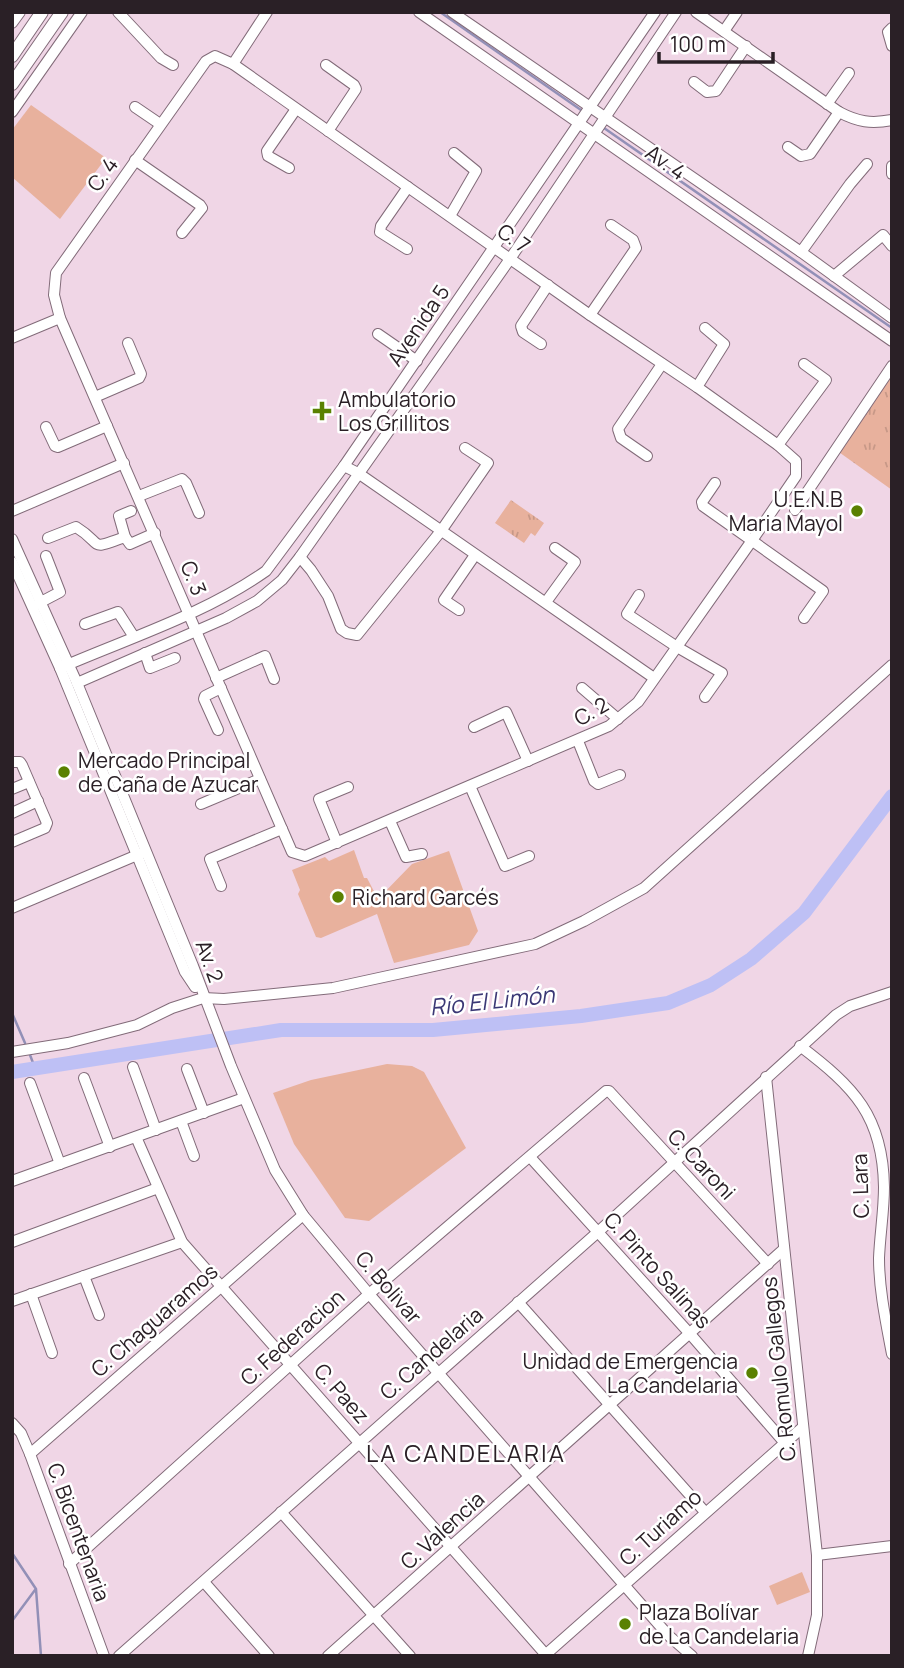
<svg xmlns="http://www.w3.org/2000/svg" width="904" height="1668" font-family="Manrope,sans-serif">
<defs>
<pattern id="park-tufts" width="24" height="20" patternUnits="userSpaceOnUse" patternTransform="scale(1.75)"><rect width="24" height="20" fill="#e8b19d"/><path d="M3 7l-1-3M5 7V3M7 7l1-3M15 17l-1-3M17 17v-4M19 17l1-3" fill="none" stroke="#c79887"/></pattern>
</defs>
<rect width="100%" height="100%" fill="#f0d6e6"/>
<g fill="#e8b19d">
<path d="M31,105L106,158L60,219L12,177V130Z"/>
<path d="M354,850L364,878H367L378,899L412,864L449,851L478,931L469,945L394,963L377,914L321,938L316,937L298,894L300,890L292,870L325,857L329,861Z"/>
<path d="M387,1064L412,1066L424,1072L466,1148L369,1221L345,1218L294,1144L273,1093L311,1080Z"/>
<path d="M802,1572L810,1592L777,1605L769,1586Z"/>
</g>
<g fill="url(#park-tufts)">
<path d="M892,366V490L836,450Z"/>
<path d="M511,500L544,523L535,536L531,533L524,543L495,523Z"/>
</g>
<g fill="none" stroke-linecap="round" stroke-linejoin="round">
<g stroke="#9290b7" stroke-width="2.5">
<path d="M440,12L581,110"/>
<path d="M604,128L892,328"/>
<path d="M12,1013L25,1043"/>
<path d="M30,1055L35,1068"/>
<path d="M12,1553L36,1589L41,1656"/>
<path d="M12,1621L35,1590"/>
</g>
<path stroke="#bec0f5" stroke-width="14" d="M12,1072L281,1030H433L581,1016L668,1003L711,985L751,959L804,913L892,796"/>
<defs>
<g id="minor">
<path d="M118,12L161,58L173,65"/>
<path d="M419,12L892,341"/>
<path d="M452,12L801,252L892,318"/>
<path d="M696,12L839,112C858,122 871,124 892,120"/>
<path d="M12,23L20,12"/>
<path d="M892,28L888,32L892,46"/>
<path d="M724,31L737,12"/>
<path d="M215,56L233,64L590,315L697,387L778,445L796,461V476L753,539L638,702L609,726L305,856L292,852L282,829L60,318L54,295L56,273L206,61Z"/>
<path d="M233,64L267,12"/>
<path d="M326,65L354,85L356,89L328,131"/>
<path d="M694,82L707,92L716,91L746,46"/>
<path d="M827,104L849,73"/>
<path d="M135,107L160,124"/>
<path d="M12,112L82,12"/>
<path d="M788,147L801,156L810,154L839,112"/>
<path d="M135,160L200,205L202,208L182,233"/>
<path d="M892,166V174"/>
<path d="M289,168L268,156L267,151L296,109"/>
<path d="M450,216L476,171L454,153"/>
<path d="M407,249L380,232L381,226L408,187"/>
<path d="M801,252L850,184L867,164"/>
<path d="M834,276L883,235L892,246"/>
<path d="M590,315L636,248L633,240L611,225"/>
<path d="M378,334L417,361"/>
<path d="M12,338L60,318"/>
<path d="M541,344L523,332L521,326L548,285"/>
<path d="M697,387L724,344L705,328"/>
<path d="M95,397L139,378L141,374L128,343"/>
<path d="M46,427L55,446L58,447L107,426"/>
<path d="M778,445L826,380L804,364"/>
<path d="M647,456L621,438L618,429L662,364"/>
<path d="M344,466L358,473L654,678"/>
<path d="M715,483L702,502L703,506L823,591L804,618"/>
<path d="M139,496L182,479L186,483L199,513"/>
<path d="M795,510L892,366"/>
<path d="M12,511L124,463"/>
<path d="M131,511L119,516L125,537L130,544L155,533"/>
<path d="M48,538L76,527C105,545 87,551 125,537"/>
<path d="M12,539L77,683L193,966L231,1066L275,1170L303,1215L369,1294L668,1635L692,1656"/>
<path d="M300,557L311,570L328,596L341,629L347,633L357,635L441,531L488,463L465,448"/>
<path d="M12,562L60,668L185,972L195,987"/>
<path d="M639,595L627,614L677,647L722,673L705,697"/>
<path d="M546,602L575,562L555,548"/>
<path d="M39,603L60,592L46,556"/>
<path d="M459,610L444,600L475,555"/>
<path d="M85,624L118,612L134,637"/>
<path d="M145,653L150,668L175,658"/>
<path d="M60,668C129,638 203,615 266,571L344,466L655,12"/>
<path d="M216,678L265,656L274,679"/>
<path d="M77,683L226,618L257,601L282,580L300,557L510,259L676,12"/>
<path d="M582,688L618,719"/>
<path d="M474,727L506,712L528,761"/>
<path d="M218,730L204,699L205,696L221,688"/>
<path d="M578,741L594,781L598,784L620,775"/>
<path d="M12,762H20L22,765L47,823L45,828L12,842"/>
<path d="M470,786L505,866L529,856"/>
<path d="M12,789L29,782"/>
<path d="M201,804L260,779"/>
<path d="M12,813L38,801"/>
<path d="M390,821L406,857L422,854"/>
<path d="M337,843L319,799L348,787"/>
<path d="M221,886L210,859L282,829"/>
<path d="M12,908L142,853"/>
<path d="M800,1046C854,1087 883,1116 884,1187C884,1211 880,1234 879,1258C879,1290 886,1322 892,1354"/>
<path d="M12,1052L68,1043L137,1025L172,1008L203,998L224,999L333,988L535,944L584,921L644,888L892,665"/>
<path d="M133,1067L156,1130"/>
<path d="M187,1069L204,1113"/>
<path d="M766,1077L817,1555V1615L808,1656"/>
<path d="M84,1078L110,1147"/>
<path d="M30,1083L60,1164"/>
<path d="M181,1121L194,1156"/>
<path d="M136,1137L182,1242L547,1656"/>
<path d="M530,1157L691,1335L784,1442"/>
<path d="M12,1181L244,1098"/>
<path d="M12,1242L158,1188"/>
<path d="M84,1276L99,1315"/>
<path d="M31,1294L52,1353"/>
<path d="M12,1301L182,1242"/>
<path d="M518,1302L705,1512"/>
<path d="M12,1423L21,1433L30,1454L104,1656"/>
<path d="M30,1454L303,1215"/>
<path d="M281,1512L410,1656"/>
<path d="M817,1555L892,1546"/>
<path d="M69,1564L369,1294L606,1091H609L768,1264"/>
<path d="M204,1582L269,1656"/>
<path d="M119,1656L598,1232L836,1015L850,1006L892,992"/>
<path d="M328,1656L784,1249"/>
<path d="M544,1656L803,1427"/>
</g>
<g id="major">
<path d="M12,56L42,12"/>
<path d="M12,84L62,12"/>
</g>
</defs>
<use href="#minor" stroke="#826b79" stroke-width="12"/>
<use href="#major" stroke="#826b79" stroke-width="14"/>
<use href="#minor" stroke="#fff" stroke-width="10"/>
<use href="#major" stroke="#fff" stroke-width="12"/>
</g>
<g fill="#5a8101" stroke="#fff" stroke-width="2.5">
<path d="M318.5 400.5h7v7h7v7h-7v7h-7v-7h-7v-7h7z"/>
<circle cx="857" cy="511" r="7"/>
<circle cx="64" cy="772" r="7"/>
<circle cx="338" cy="897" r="7"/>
<circle cx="752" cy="1373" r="7"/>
<circle cx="625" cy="1624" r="7"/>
</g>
<g text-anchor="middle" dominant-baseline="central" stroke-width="5" stroke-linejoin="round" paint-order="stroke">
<g font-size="21" fill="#2a2026" stroke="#fff">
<text transform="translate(666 162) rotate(35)">Av. 4</text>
<text transform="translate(102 174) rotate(-54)">C. 4</text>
<text transform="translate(514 238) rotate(35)">C. 7</text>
<text transform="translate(418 325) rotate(-56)">Avenida 5</text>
<text transform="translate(194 578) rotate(68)">C. 3</text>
<text transform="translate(591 711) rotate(-30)">C. 2</text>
<text transform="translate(210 961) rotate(70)">Av. 2</text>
<text transform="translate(702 1164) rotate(47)">C. Caroni</text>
<text transform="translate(860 1186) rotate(-92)">C. Lara</text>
<text transform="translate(658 1270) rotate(48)">C. Pinto Salinas</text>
<text transform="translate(389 1287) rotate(49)">C. Bolivar</text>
<text transform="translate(154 1320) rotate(-41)">C. Chaguaramos</text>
<text transform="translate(292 1337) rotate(-42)">C. Federacion</text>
<text transform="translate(431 1353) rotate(-41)">C. Candelaria</text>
<text transform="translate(778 1369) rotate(-96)">C. Romulo Gallegos</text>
<text transform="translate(342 1393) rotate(49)">C. Paez</text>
<text transform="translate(660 1527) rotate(-42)">C. Turiamo</text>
<text transform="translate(442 1530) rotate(-42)">C. Valencia</text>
<text transform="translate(79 1532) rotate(70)">C. Bicentenaria</text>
</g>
<g font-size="21" fill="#2a2026" stroke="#fff" text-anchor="start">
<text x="338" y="399">Ambulatorio<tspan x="338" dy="24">Los Grillitos</tspan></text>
<text x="843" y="499" text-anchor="end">U.E.N.B<tspan x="843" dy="24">Maria Mayol</tspan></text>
<text x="78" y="760">Mercado Principal<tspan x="78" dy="24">de Caña de Azucar</tspan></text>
<text x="352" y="897">Richard Garcés</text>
<text x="738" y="1361" text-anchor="end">Unidad de Emergencia<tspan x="738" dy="24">La Candelaria</tspan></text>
<text x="639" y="1612">Plaza Bolívar<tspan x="639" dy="24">de La Candelaria</tspan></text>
</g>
<g font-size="23" font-style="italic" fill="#3a3775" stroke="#fff">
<text transform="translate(492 1000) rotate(-6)">Río El Limón</text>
</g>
<g font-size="24" letter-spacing="2" fill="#2a2026" stroke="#fff">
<text x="466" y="1452">LA CANDELARIA</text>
</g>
</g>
<rect width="904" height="1668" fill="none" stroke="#2a2026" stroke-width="28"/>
<path d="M659 52v10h114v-10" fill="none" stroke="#2a2026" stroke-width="3.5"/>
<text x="670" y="52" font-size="21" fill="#2a2026" stroke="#ffffff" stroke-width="5" paint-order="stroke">100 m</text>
</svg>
